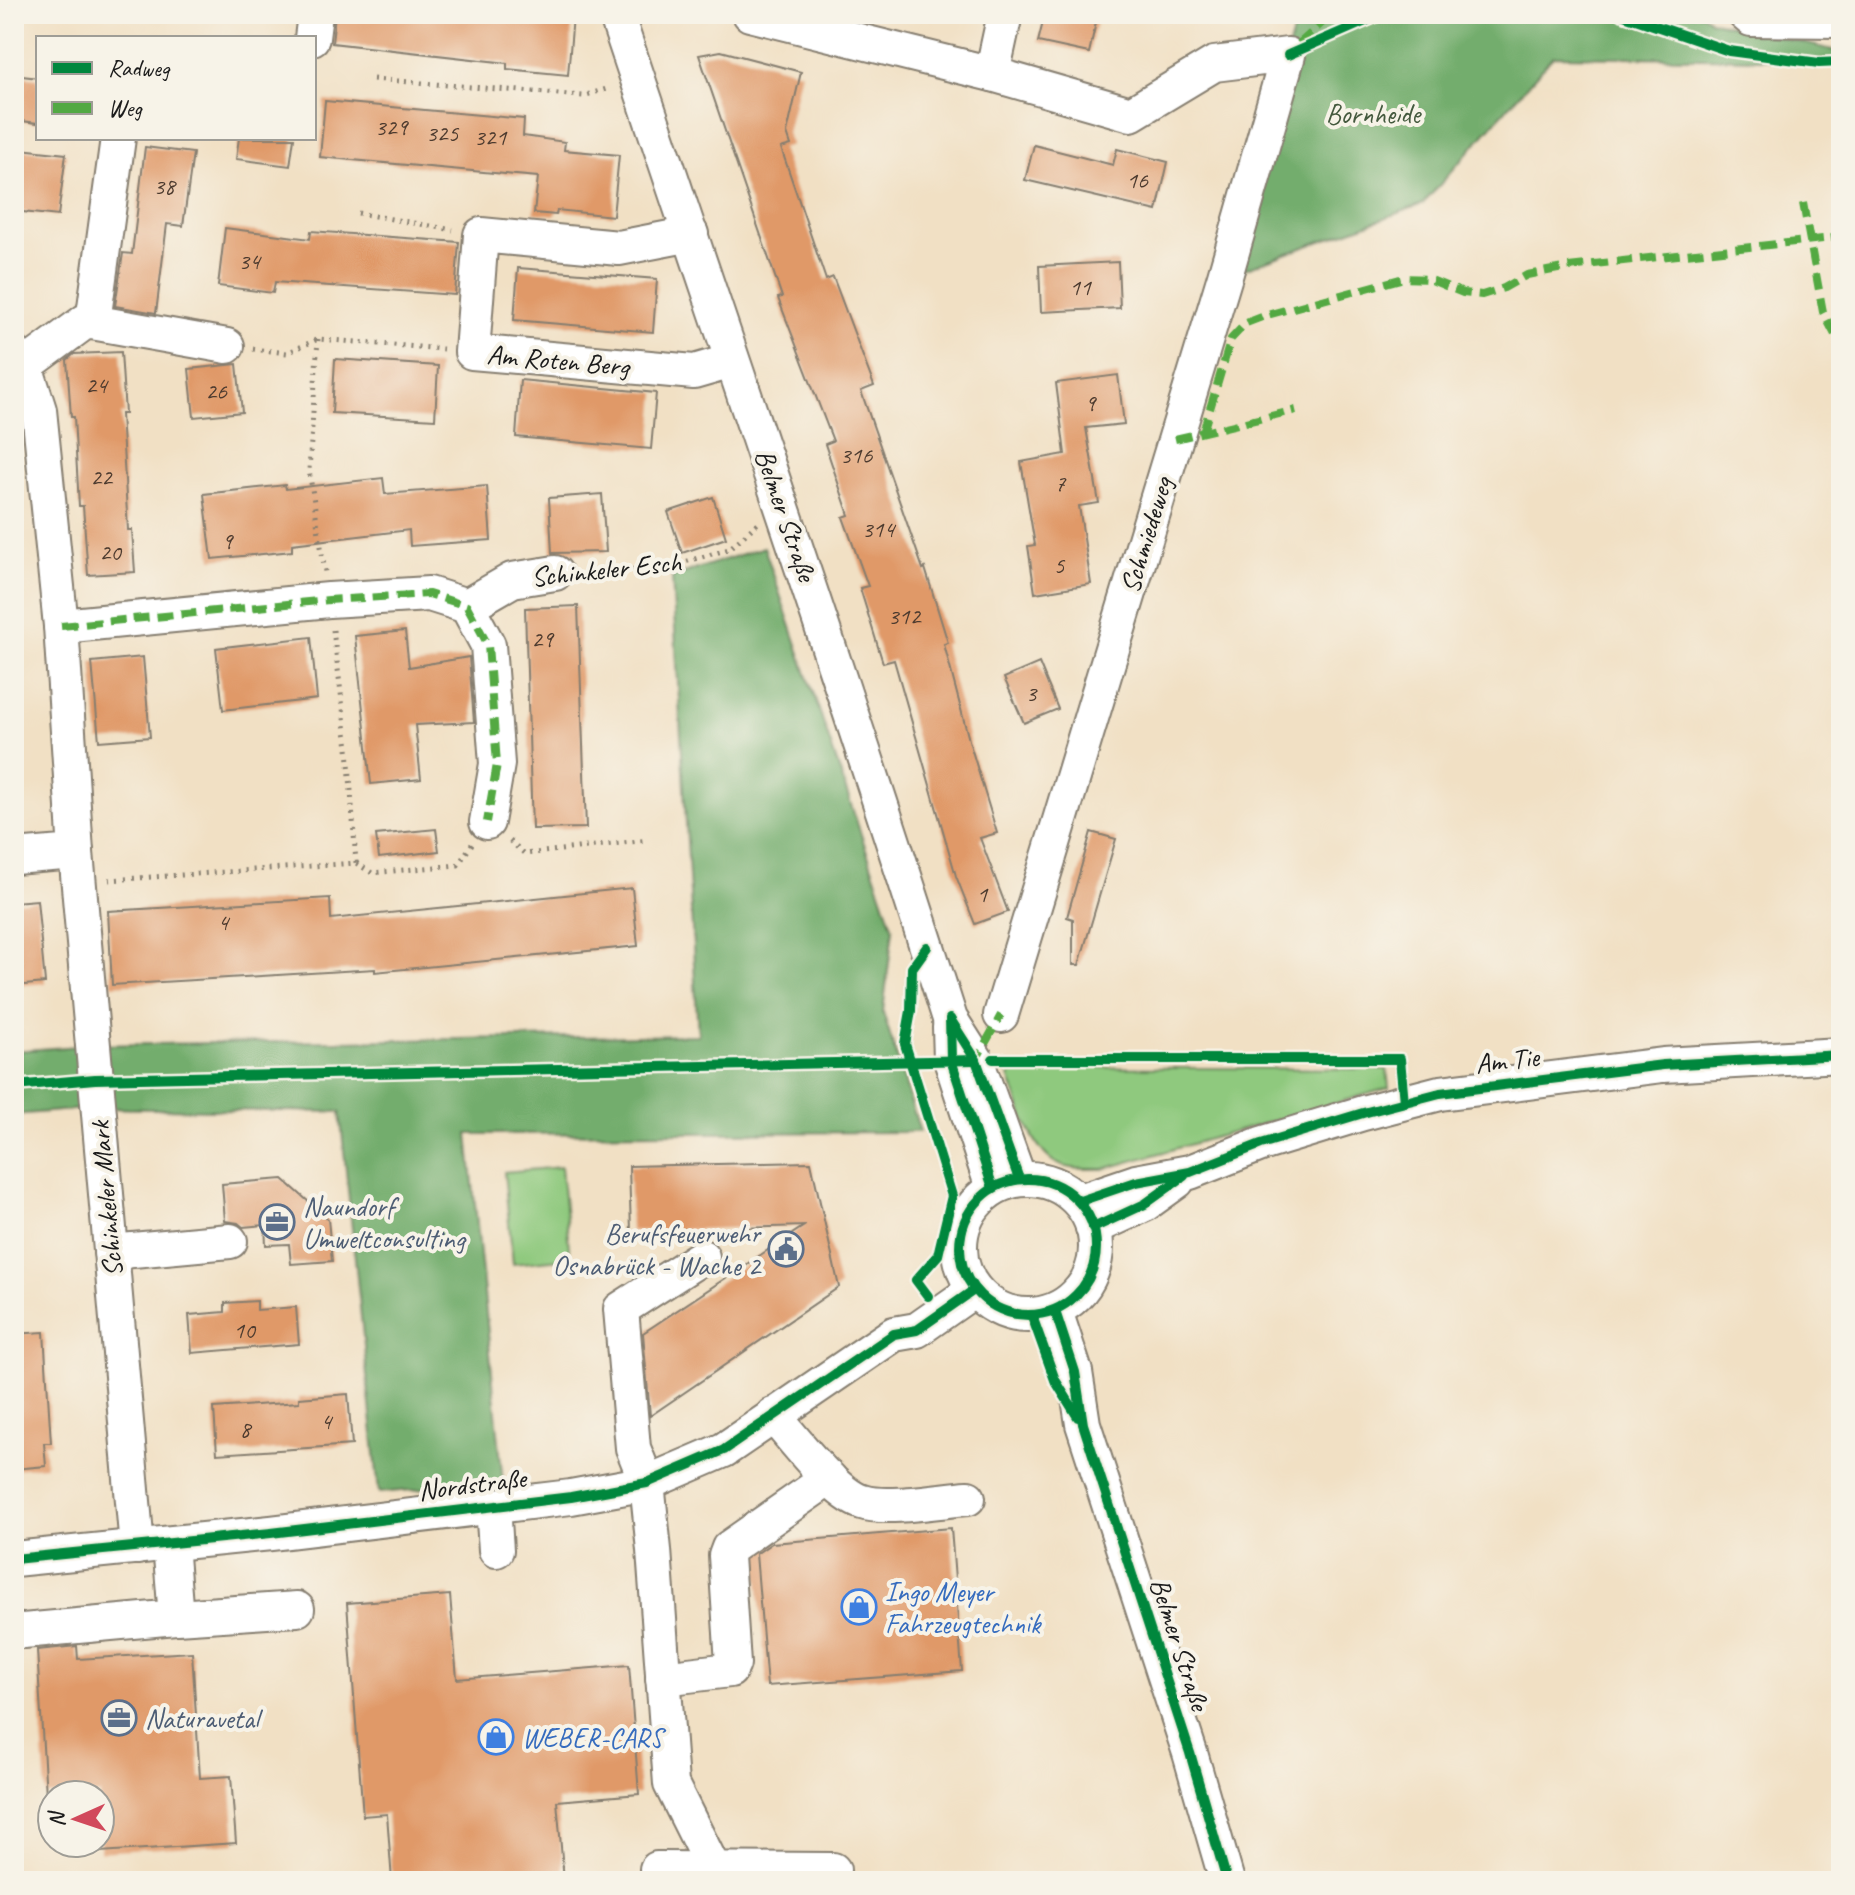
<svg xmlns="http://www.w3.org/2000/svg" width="1855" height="1895" font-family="Caveat,sans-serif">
<rect width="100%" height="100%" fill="#f7f3e8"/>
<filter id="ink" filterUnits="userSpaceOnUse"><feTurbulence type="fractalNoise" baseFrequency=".0125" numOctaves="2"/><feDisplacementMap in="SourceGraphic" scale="16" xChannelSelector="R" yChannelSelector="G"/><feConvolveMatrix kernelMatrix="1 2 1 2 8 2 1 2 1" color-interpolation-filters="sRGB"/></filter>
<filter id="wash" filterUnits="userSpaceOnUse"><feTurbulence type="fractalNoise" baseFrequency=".006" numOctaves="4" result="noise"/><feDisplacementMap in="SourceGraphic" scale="32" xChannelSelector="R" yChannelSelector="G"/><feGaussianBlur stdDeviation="1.8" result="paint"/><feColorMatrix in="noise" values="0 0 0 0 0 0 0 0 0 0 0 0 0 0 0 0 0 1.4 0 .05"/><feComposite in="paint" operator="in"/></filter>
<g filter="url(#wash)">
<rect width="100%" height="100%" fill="#f1e0c4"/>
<g fill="#8fc97e" stroke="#56724d" stroke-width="2">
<path d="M1019,1067L1387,1069L1389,1088L1104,1169C1087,1169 1064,1171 1050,1159C1030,1143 1018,1100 1009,1076Z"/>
<path d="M561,1167L570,1258L513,1264L504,1172Z"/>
</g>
<g fill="#73ad6d" stroke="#486444" stroke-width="2">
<path d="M1298,14H1703L1710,20L1841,52V60L1553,56L1423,204L1225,276Z"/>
<path d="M764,547L893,929L883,1012L920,1132L468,1134L503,1482L379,1493L340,1112L96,1108L14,1115V1051L92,1045L698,1035L672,577Z"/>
</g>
<g id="blocks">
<g fill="#e09968">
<path d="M335,14L573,16L568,75L507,69V63L332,43Z"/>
<path d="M1045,14H1081L1097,18L1089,53L1038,42Z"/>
<path d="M721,51L801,72L787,133L791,145L781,148L826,280L833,277L874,386L861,391L923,569L925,568L948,643L944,644L970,744L997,833L980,838L1008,912L975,924L956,876L894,660L883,663L860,588L868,586L843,517L849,515L825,444L833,441L778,298L782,297L699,55Z"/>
<path d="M14,75L38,78V123L14,120Z"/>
<path d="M325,101L524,119L523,136L565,142L564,150L619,155L613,216L557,210L556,215L534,213L538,177L320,157Z"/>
<path d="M239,138H294L290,166L236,159Z"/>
<path d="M1034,145L1113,165L1117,149L1168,162L1157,211L1025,180Z"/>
<path d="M145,147L193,153L183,226L167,224L156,313L115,306L123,253L132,254Z"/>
<path d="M20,149L66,154L58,216L14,211Z"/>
<path d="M225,228L310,239L311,231L459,242L455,295L275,282L273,293L218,286Z"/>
<path d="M1118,262L1120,308L1041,312L1039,266Z"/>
<path d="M518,268L657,279L653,332L514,320Z"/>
<path d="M121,352L125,414H121L128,530H132L135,572L88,575L83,506H79L74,417H71L67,360L74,354Z"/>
<path d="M335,359L438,366L435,419L332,413Z"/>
<path d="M237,364L242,412L194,417L189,369Z"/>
<path d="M1118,375L1124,424L1086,428L1099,503L1079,506L1091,584L1035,593L1028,546L1035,545L1021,462L1065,454L1056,383Z"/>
<path d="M520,380L656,393L651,449L516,437Z"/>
<path d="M383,478L385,494L487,486L491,540L410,546L409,530L292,544V551L212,559L204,494L285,485L286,489Z"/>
<path d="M602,494L606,552L552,553L549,498Z"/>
<path d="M713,497L726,538L682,553L668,512Z"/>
<path d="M578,606L586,828L532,829L525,608Z"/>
<path d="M405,631L409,667L469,657L474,722L415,725L421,779L371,784L355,636Z"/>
<path d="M311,637L317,699L223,710L216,648Z"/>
<path d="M143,657L150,737L99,741L92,662Z"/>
<path d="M1039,663L1058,709L1024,723L1004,678Z"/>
<path d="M436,829L439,851L379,858L376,835Z"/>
<path d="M1091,832L1116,839L1079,965H1073V919L1067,917Z"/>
<path d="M632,888L638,946L375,972V969L112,985L108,911L330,898L331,919Z"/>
<path d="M37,900L45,983L14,986V902Z"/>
<path d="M811,1162L839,1287L650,1416L643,1333L804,1226L631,1231L629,1166Z"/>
<path d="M283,1179L328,1219L332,1261L291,1264L289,1244L266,1245L265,1225L243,1227L238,1223L225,1221L222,1184Z"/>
<path d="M257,1301V1310L296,1307L299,1344L192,1353L189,1315L225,1312V1303Z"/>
<path d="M44,1332L51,1443H44L46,1466L14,1469V1334Z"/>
<path d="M348,1394L352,1445L217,1454L214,1408L299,1402V1398Z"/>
<path d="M951,1528L962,1671L767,1686L756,1554L772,1543Z"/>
<path d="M450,1595L457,1679L629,1665L639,1794L557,1801L564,1881H392L387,1814L363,1816L347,1603Z"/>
<path d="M77,1646L78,1659L192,1652L200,1778L231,1776L236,1843L100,1852V1795H46L37,1650Z"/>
</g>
</g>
</g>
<g filter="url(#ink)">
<use href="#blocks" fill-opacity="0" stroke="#867e70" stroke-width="2"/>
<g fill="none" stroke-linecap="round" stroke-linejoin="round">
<defs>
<g id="minor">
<path d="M616,14C728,349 843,682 950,1019L976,1060L1019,1179"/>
<path d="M750,14L992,74L1131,114L1214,64L1288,55L1225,276L1001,1015"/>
<path d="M1745,14L1751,19L1841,20"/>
<path d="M312,38L315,14"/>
<path d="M992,74L1005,14"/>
<path d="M691,234L619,248L481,235L472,352L694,372L732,361"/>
<path d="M93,322L118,138"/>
<path d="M14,353L25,366L39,410L61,626L76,852L14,857"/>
<path d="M25,366L86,321L227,346"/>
<path d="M467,606L512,580L555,573"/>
<path d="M61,626L329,600L429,594L467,606L488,645L497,764L487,822"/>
<path d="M76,852L137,1547"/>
<path d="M950,1027L951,1060L993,1188"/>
<circle cx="1028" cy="1247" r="68"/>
<path d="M1080,1201L1136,1182L1190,1172L1261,1144L1363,1113L1440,1093L1663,1065L1841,1055"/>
<path d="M1093,1228L1145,1204L1177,1181"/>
<path d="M111,1252L230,1241"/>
<path d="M702,1257L621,1309L633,1448L647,1483L654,1550L671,1784L714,1870"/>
<path d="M1055,1311L1075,1372L1083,1424L1190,1753L1227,1881"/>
<path d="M773,1415C793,1438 835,1494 862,1502C886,1510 941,1500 968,1498"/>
<path d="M493,1506L496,1550"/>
<path d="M14,1559L271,1533L571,1497L647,1483L724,1450L894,1334L917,1330L974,1290"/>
<path d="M176,1617L297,1609"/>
<path d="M23,1631L176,1617L170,1544"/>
<path d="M663,1678L730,1670L733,1664L726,1556L729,1548L829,1478"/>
<path d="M657,1869L833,1870"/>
</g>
</defs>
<use href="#minor" stroke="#867e70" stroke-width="38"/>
<g stroke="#867e70" stroke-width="5" stroke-dasharray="2 6" stroke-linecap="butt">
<path d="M373,79L583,96L610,88"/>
<path d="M358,213L453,230"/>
<path d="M318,339L309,470L325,572"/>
<path d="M253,349L287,353L318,339L443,349"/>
<path d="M584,572L664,568L729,549L758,523"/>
<path d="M333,630L348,748L356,863"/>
<path d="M510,841L525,854L648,840"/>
<path d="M109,880L356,863L372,873L458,865L472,844"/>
</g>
<use href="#minor" stroke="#fff" stroke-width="34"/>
<g stroke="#52a943" stroke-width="8" stroke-dasharray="16 8" stroke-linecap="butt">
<path d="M1299,44L1325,20V14"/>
<path d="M1803,203L1823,312L1841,346"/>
<path d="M1203,432L1231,339L1246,323L1267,315L1404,278L1429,279L1463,293L1482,295L1504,288L1527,275L1568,267L1841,237"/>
<path d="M1175,439L1296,410"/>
<path d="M61,626L329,600L429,594L467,606L488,645L497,764L487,822"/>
<path d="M971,1060H976L1001,1015"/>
</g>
<defs>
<g id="cycleway">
<path d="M1621,14L1729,51L1819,63L1841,62"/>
<path d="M1288,55L1382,14"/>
<path d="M927,947L912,968L911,1011L905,1044L952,1196L938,1255L916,1280L928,1296"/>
<path d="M950,1019L951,1060L993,1188"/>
<path d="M950,1019L976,1060L1019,1179"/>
<path d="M993,1059H1400L1404,1102"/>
<path d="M14,1086L95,1079L976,1060"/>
<circle cx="1028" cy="1247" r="68"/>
<path d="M1080,1201L1136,1182L1190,1172L1261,1144L1363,1113L1440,1093L1663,1065L1841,1055"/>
<path d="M1093,1228L1145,1204L1184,1176"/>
<path d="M1055,1311L1075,1372L1083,1424L1190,1753L1227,1881"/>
<path d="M1032,1316L1055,1380L1078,1417"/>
<path d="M14,1559L271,1533L571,1497L647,1483L724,1450L894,1334L917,1330L974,1290"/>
</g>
</defs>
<use href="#cycleway" stroke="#f7f3e8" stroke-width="15"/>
<use href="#cycleway" stroke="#00873e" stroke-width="10"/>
</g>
</g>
<defs>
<symbol id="office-ring" viewBox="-11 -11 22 22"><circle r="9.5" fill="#f7f3e8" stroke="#5c6f8a" stroke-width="1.5"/><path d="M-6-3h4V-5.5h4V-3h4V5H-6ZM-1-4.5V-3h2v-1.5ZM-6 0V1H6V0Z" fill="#5c6f8a"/></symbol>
<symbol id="civic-ring" viewBox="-11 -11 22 22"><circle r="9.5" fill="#f7f3e8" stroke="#5c6f8a" stroke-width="1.5"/><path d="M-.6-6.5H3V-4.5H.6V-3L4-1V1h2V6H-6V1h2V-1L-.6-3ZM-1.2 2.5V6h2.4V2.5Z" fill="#5c6f8a"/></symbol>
<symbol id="shop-ring" viewBox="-11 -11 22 22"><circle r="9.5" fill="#f7f3e8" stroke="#3f7fe0" stroke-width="1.5"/><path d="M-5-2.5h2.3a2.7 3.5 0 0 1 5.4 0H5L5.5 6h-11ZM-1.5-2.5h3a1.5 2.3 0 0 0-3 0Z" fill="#3f7fe0"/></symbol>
</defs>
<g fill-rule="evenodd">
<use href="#office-ring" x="257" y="1202" width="40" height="40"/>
<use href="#civic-ring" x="766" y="1229" width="40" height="40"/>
<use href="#shop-ring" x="839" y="1587" width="40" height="40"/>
<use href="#office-ring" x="99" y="1698" width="40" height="40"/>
<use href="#shop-ring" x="476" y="1717" width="40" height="40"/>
</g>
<g text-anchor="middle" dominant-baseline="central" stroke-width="8" stroke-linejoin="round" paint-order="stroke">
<g font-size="24" fill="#4d3b2f">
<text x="391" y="127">329</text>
<text x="442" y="133">325</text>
<text x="490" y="137">321</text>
<text x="1137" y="180">16</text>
<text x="164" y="186">38</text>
<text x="249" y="261">34</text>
<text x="1080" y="287">11</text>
<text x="96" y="385">24</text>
<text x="216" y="391">26</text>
<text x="1090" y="403">9</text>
<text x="856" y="455">316</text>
<text x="101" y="477">22</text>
<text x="1060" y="483">7</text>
<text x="878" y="529">314</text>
<text x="227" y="541">9</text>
<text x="110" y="552">20</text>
<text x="1059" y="565">5</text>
<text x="904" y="616">312</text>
<text x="542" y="639">29</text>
<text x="1031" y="693">3</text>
<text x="982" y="894">1</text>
<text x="223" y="922">4</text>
<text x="244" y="1330">10</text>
<text x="326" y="1421">4</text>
<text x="245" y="1429">8</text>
</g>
<g font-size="28" fill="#44593e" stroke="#f7f3e8">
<text x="1373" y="113">Bornheide</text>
</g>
<g font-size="28" fill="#1c1c1c" stroke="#f7f3e8">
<text transform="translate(558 360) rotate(5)">Am Roten Berg</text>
<text transform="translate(786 515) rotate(71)">Belmer Straße</text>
<text transform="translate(1146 535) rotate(-73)">Schmiedeweg</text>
<text transform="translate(606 569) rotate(-6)">Schinkeler Esch</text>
<text transform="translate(1507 1060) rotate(-7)">Am Tie</text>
<text transform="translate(106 1199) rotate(-95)">Schinkeler Mark</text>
<text transform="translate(472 1484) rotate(-7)">Nordstraße</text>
<text transform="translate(1180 1644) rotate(72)">Belmer Straße</text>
</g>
<g font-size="28" fill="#4e5e75" stroke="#f7f3e8" text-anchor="start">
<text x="303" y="1206">Naundorf<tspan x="303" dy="32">Umweltconsulting</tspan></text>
<text x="760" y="1233" text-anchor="end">Berufsfeuerwehr<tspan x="760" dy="32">Osnabrück - Wache 2</tspan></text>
<text x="145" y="1718">Naturavetal</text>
</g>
<g font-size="28" fill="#366cbe" stroke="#f7f3e8" text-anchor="start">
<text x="885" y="1591">Ingo Meyer<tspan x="885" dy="32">Fahrzeugtechnik</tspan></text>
<text x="522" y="1737">WEBER-CARS</text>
</g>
</g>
<rect width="1855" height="1895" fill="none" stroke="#f7f3e8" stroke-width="48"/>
<rect x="36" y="36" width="280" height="104" fill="#f7f3e8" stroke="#9f9d96" stroke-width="2"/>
<rect x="52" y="62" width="40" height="12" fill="#00873e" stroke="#9f9d96" stroke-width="2"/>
<text x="108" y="76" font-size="24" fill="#1c1c1c">Radweg</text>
<rect x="52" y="102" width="40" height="12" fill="#52a943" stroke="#9f9d96" stroke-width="2"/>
<text x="108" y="116" font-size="24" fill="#1c1c1c">Weg</text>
<g transform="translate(76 1819) rotate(267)"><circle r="38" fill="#f7f3e8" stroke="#9f9d96" stroke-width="2"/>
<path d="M0-6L14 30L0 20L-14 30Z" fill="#d1495b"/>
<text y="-12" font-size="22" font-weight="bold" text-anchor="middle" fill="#1c1c1c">N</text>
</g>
</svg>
